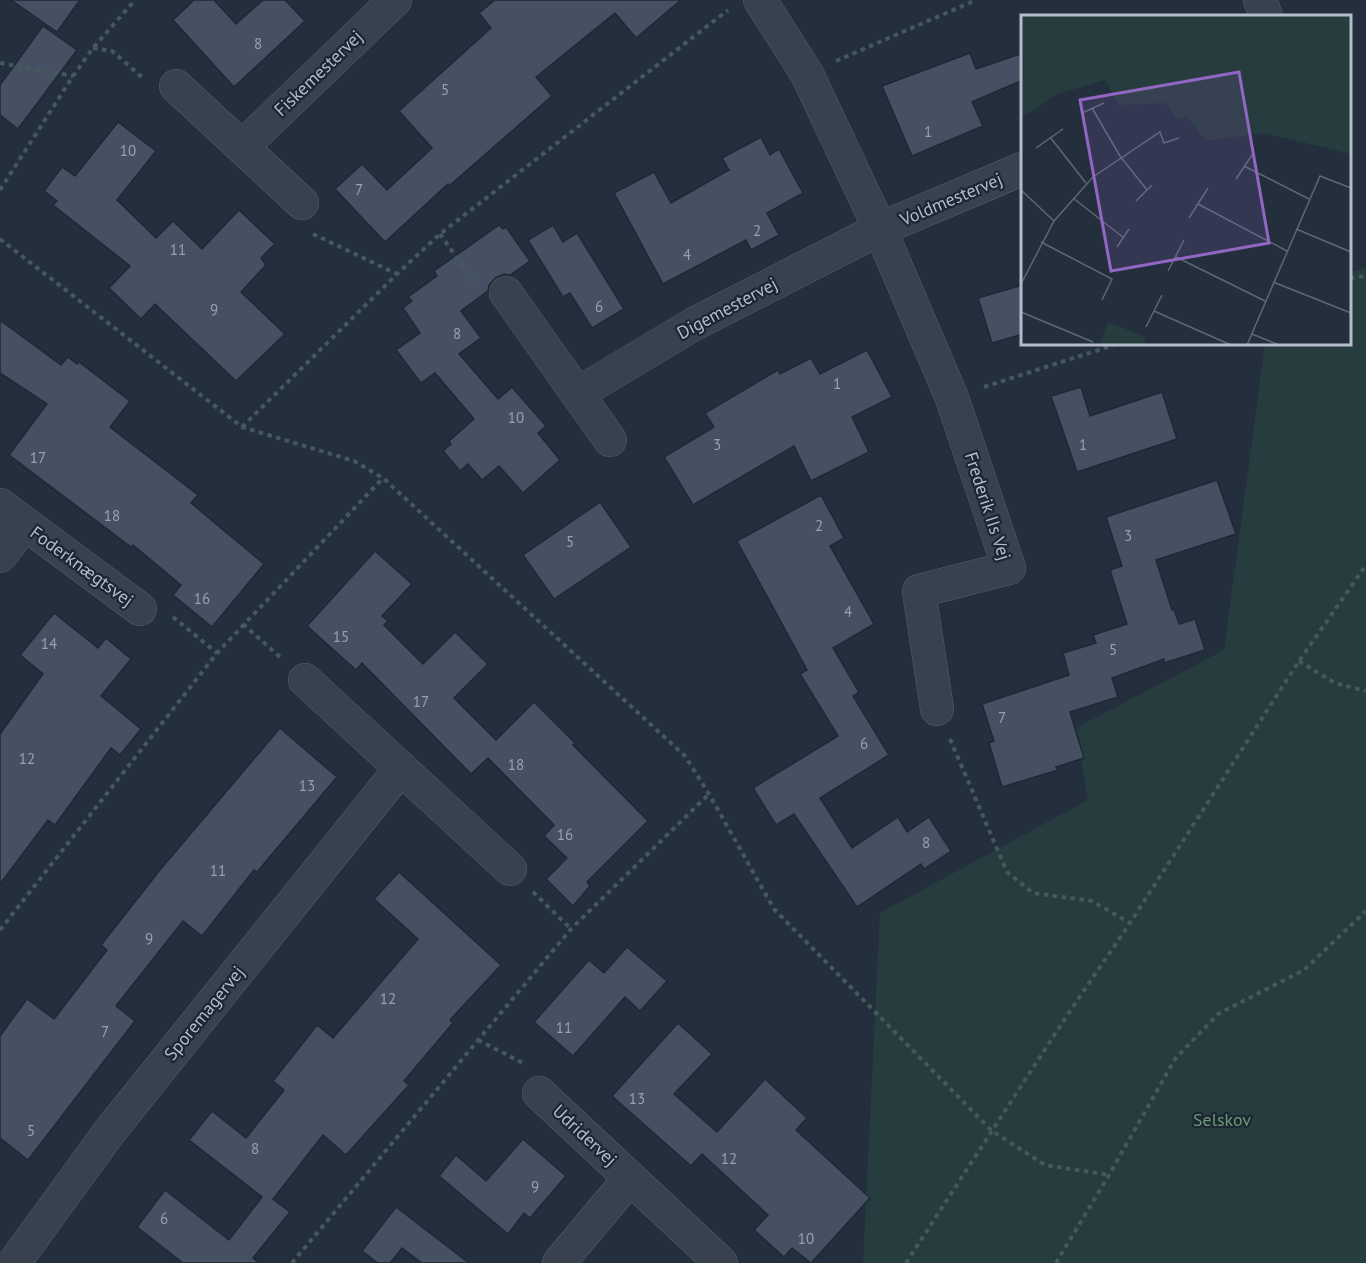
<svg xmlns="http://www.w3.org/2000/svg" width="1366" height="1263" font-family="'PT Sans',sans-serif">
<rect width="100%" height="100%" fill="#242f3e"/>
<path fill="#263c3f" d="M1366,268V1263H863L880,913L1088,800L1076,728L1224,650L1265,344H1350V272Z"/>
<g fill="#455162" stroke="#1f2835" stroke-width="1.5">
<path d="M11,0H80L57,32Z"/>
<path d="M194,0H214L236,24L263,0H285L305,21L234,87L173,20Z"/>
<path d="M495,0H681L636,38L615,13L536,77L552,96L449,186L448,184L385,242L335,189L362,164L387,190L432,148L399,111L491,28L479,13Z"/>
<path d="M43,26L77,50L18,129L0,115V85Z"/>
<path d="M970,53L976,69L1023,53V80L972,102L983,126L912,156L882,86Z"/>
<path d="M118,122L156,151L117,200L156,238L173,221L202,249L239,210L275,244L261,258L266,265L241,292L285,334L236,381L155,304L141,319L109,288L130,266L53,205L57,201L44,191L62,167L75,176Z"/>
<path d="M761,137L770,155L779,149L803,193L767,213L779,235L751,250L746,240L663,284L614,193L654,172L671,203L729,170L722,158Z"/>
<path d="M499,225L503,229L506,227L530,261L510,275L504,274L495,278L489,285L488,291L461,311L481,338L459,354L498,399L512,387L546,426L538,433L560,460L523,493L499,466L482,480L468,464L460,471L443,451L451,444L449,441L474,419L435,373L421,383L396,350L420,333L403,308L412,301L408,297L437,276L434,271Z"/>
<path d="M553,225L563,242L577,233L624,309L592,328L570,293L563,297L528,240Z"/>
<path d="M1023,285V334L992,343L978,298Z"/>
<path d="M0,320L61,365L68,357L77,364L79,362L130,401L110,427L198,495L191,503L264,564L212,627L173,595L181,585L133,545L131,547L9,455L47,404L0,373Z"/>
<path d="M867,350L892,397L852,417L869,452L811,481L794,446L693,505L664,457L714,427L705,413L778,370L780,374L811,358L820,374Z"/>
<path d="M1081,387L1090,416L1162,392L1177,439L1077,472L1051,396Z"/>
<path d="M1217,480L1236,534L1156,560L1172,610L1174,609L1179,624L1195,619L1205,650L1164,663V659L1112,678L1118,697L1070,712L1084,758L1056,767L1058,770L1002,787L989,743L994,741L982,704L1069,675L1063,653L1096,643L1093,635L1127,624L1110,570L1122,566L1106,517Z"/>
<path d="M821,495L844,538L830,546L874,624L833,648L859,692L853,696L889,755L820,798L852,848L898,817L907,832L929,817L951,851L924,869L921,864L857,907L794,814L776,825L753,788L838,736L800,674L807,670L737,541Z"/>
<path d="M600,502L631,547L554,599L523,555Z"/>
<path d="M375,551L412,584L382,616L388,621L384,625L423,664L455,632L488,664L454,698L496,740L534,702L575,743L573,745L648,821L587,882L590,886L573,906L546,879L567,858L544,836L554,825L488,758L471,774L362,663L356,670L307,626Z"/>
<path d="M54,613L98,648L106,638L131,659L101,696L141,729L120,755L111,748L55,825L48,820L0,884V734L43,674L20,655Z"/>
<path d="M280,728L337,777L257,872L254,870L202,936L183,921L116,1006L135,1021L28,1160L0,1138V1036L27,999L54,1019L107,950L101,945L160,870Z"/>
<path d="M399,872L501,965L450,1020L453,1023L404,1081L409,1085L346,1155L323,1135L273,1199L290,1212L253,1258L259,1263H183L137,1227L165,1190L229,1240L262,1197L189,1140L212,1111L246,1138L284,1090L273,1081L317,1025L333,1038L418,939L374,899Z"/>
<path d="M627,947L667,981L640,1011L625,997L573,1056L534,1022L589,960L604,973Z"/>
<path d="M678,1023L712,1054L674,1094L717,1132L765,1079L807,1118L796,1130L870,1198L811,1263L792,1248L784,1257L754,1230L768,1215L702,1154L691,1166L612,1096Z"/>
<path d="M523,1139L566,1176L530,1218L524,1213L508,1234L439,1176L456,1155L486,1181Z"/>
<path d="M396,1207L469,1263H422L402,1248L390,1263H378L362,1251Z"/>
</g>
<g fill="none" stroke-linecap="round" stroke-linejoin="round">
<defs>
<g id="minor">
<path d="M760,0L807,74L880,229L952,398L1009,568L919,591L937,709"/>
<path d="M1260,0L1266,16"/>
<path d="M176,86L302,203"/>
<path d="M242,147L395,0"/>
<path d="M506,293L610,440"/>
<path d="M577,394L694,324L880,229L1022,169"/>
<path d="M0,505L140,609"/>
<path d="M0,556L25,524"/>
<path d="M305,680L510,869"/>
<path d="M539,1093L721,1263"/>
<path d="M14,1263L110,1131L401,768"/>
<path d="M559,1263L630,1178"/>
</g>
</defs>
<use href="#minor" stroke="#565f6c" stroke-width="34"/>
<g stroke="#44595c" stroke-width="4" stroke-dasharray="4.5 4.5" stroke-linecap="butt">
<path d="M93,48L112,51L144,79"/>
<path d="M836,61L976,0"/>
<path d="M0,63L73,76"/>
<path d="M0,190L73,76L93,48L135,0"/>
<path d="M313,234L397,274"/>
<path d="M440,234L474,282"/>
<path d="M0,239L242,427L354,461L383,478L685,756L709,794L774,909L992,1131L1045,1165L1109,1175"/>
<path d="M1350,278L1366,276"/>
<path d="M984,387L1117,344"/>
<path d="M242,427L397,274L440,234L728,10"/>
<path d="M173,617L217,653"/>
<path d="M243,624L281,658"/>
<path d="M1299,661L1335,683L1366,691"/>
<path d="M950,739L1007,872L1033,893L1092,901L1130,923"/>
<path d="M533,892L571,929"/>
<path d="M0,930L217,653L383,478"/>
<path d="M478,1040L523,1063"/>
<path d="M292,1263L571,929L709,794"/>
<path d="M906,1263L1068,1014L1130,923L1299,661L1366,565"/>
<path d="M1056,1263L1109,1175L1175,1059L1218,1014L1304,970L1366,911"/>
</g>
<use href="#minor" stroke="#38414e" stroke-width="33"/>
</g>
<g text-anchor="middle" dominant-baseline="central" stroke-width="4.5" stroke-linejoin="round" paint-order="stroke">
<g font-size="15" fill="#98a1af">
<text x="258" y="43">8</text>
<text x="445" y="89">5</text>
<text x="928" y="131">1</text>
<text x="128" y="150">10</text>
<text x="359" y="189">7</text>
<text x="757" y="230">2</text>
<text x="178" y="249">11</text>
<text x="687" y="254">4</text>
<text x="599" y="306">6</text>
<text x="214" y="309">9</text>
<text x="457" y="333">8</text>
<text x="837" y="383">1</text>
<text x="516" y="417">10</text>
<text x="717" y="444">3</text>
<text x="1083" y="444">1</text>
<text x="38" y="457">17</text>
<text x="112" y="515">18</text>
<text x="819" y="525">2</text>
<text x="1128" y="535">3</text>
<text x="570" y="541">5</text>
<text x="202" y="598">16</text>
<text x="848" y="611">4</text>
<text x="341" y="636">15</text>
<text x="49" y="643">14</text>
<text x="1113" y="649">5</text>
<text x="421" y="701">17</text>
<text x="1002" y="717">7</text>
<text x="864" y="743">6</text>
<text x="27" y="758">12</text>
<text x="516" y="764">18</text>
<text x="307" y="785">13</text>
<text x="565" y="834">16</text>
<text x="926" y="842">8</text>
<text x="218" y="870">11</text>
<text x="149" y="938">9</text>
<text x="388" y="998">12</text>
<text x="564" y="1027">11</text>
<text x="105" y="1031">7</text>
<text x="637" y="1098">13</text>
<text x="31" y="1130">5</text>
<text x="255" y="1148">8</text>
<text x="729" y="1158">12</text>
<text x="535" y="1186">9</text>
<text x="164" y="1218">6</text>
<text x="806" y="1238">10</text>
</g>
<g font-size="18" fill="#b4bcc9" stroke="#1d2633">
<text transform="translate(318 73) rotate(-44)">Fiskemestervej</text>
<text transform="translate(951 199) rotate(-23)">Voldmestervej</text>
<text transform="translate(727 308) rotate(-28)">Digemestervej</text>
<text transform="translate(988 506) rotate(72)">Frederik IIs Vej</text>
<text transform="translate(82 566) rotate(36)">Foderknægtsvej</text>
<text transform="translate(204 1013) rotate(-51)">Sporemagervej</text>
<text transform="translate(585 1135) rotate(43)">Udridervej</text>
</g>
<g font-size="18" fill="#6b9a76" stroke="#1d2633">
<text x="1222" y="1119">Selskov</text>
</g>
</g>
<g transform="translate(1021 15)">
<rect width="330" height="330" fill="#242f3e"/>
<path d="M0,0H330V139L244,118L185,126L166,102L157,105L144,88L98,90L84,65L36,79L0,103ZM87,307L125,322L122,330H78Z" fill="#263c3f"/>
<path fill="none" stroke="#5e6776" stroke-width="1.5" d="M71,93L99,141L126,175M61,98L83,88M29,122L65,168M15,133L42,114M223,151L288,184M215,164L233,137M0,175L33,206M52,183L103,223M115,186L131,170M177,189L266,236M168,203L187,173M275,214L330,237M20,227L91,264L81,285M96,232L108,214M155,242L244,286M147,256L163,225M252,267L330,298M0,269L33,206L72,162L139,117L143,128L158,123M133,296L210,330M0,297L72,327M125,312L141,280M231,319L258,330M226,330L299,161L330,173"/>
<path fill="#9266c3" fill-opacity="0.15" stroke="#9266c3" stroke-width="3" d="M218,57L248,228L90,256L59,85Z"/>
<rect width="330" height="330" fill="none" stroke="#b4bcc9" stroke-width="3"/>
</g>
</svg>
